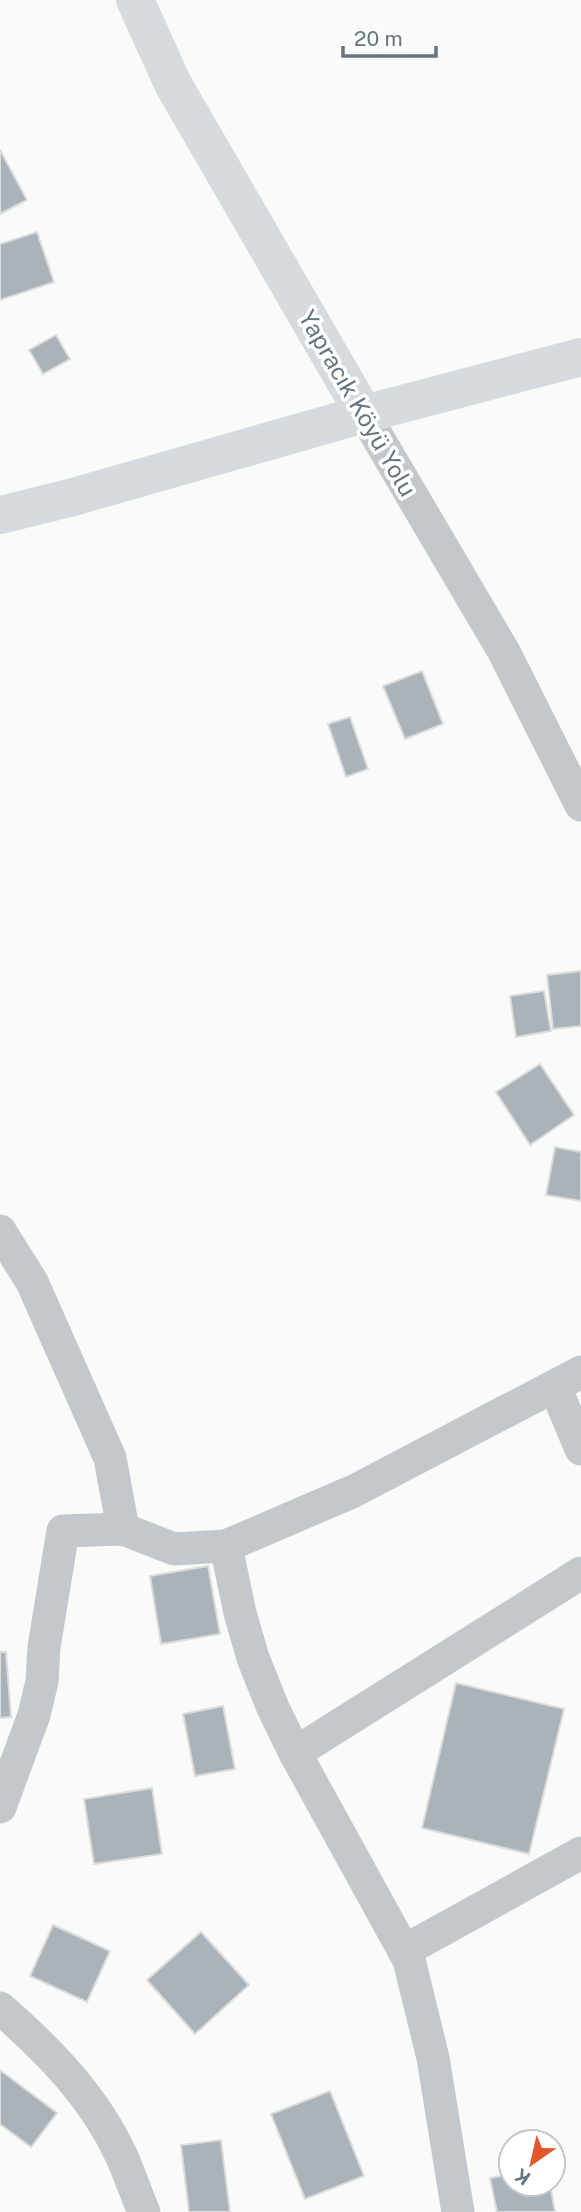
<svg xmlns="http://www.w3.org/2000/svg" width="581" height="2212" font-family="'Public Sans',sans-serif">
<rect width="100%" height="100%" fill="#fafaf8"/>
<g fill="#aab3b9" stroke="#dcdcda" stroke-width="2">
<path d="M0,150L27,200L0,214Z"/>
<path d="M37,232L54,282L0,300V244Z"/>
<path d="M56,335L70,359L43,374L29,350Z"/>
<path d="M422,671L443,724L405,739L383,686Z"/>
<path d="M350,717L368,769L346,777L328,724Z"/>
<path d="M581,971V1026L553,1029L547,975Z"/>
<path d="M544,991L551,1031L516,1037L510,996Z"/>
<path d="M540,1064L574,1115L530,1145L496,1092Z"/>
<path d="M555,1147L581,1152V1201L546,1195Z"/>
<path d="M208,1566L220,1634L161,1644L150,1576Z"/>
<path d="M0,1652H6L11,1717L0,1718Z"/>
<path d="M456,1683L564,1709L529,1854L422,1828Z"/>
<path d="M223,1706L235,1769L195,1776L183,1714Z"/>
<path d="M152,1788L162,1854L94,1864L84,1799Z"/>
<path d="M53,1925L110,1951L87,2002L30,1976Z"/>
<path d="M201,1932L249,1985L195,2034L147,1980Z"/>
<path d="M0,2070L57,2113L31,2147L0,2124Z"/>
<path d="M330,2091L364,2176L305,2199L271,2114Z"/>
<path d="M221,2140L230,2212H189L181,2145Z"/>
<path d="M511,2174V2184H550L555,2212H497L490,2178Z"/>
</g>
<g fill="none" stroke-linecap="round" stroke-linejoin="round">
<g stroke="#c3c8cc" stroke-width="33">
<path d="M364,414L504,652L581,805"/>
<path d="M0,1231L32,1282L110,1458L123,1529"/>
<path d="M555,1387L581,1449"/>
<path d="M226,1546L240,1613L253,1658L273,1708L295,1753L409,1960L433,2058L458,2212"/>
<path d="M295,1753L581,1573"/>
<path d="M0,1807L34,1715L42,1681L44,1647L63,1531L123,1529L174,1549L226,1546L354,1491L581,1372"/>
<path d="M404,1951L581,1853"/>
<path d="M0,2008C49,2051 94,2096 122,2157C130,2175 136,2194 144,2212"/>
</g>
<g stroke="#d6dbdf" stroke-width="38">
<path d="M135,0L173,84L364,414"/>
<path d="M0,515L73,497L364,414L581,357"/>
</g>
</g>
<g text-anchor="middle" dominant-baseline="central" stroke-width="7" stroke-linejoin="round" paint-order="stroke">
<g font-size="24" fill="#657683" stroke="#fff">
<text transform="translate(358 403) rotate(60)">Yapracık Köyü Yolu</text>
</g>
</g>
<g transform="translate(532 2163) rotate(214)"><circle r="33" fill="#ffffff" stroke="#c1c8cd" stroke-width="2"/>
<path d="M0-5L12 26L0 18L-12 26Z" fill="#e4572e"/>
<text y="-10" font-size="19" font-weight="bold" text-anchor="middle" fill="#657683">K</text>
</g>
<path d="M343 46v10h93v-10" fill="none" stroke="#657683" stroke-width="3.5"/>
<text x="354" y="46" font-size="21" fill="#657683" stroke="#ffffff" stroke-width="5" paint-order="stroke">20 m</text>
</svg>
